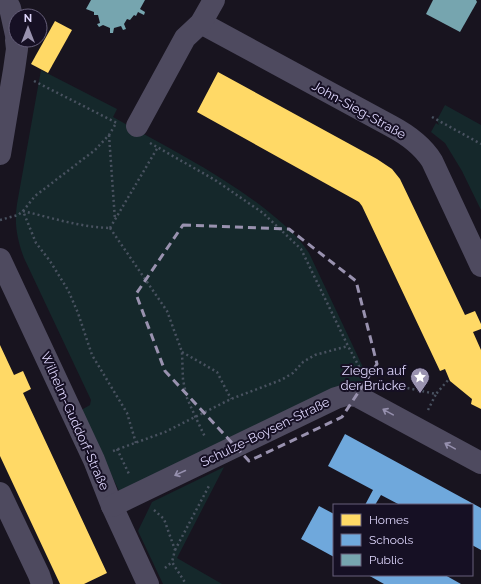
<svg xmlns="http://www.w3.org/2000/svg" width="481" height="584" font-family="Raleway,sans-serif">
<rect width="100%" height="100%" fill="#18141f"/>
<g fill="#15282b">
<path d="M41,70L117,109L113,117C165,146 217,172 264,208C281,222 297,234 309,253L369,380L356,382L124,492L119,491L82,413L83,409L90,405L91,400L24,258C17,239 14,223 17,204Z"/>
<path d="M445,105L481,125V210L462,171L445,143L431,132L436,123L439,125L437,120Z"/>
<path d="M224,467L177,558L222,584H163L138,531L152,502Z"/>
</g>
<g fill="#ffd966">
<path d="M55,21L72,30L48,73L31,64Z"/>
<path d="M218,72L377,159L392,169L400,179L465,315L475,311L481,324V329L473,332L481,350V409L471,404L472,399L450,381L445,369L440,371L362,206L359,202L197,112Z"/>
<path d="M0,345L14,375L23,371L31,389L23,393L107,573L84,584H60L0,456Z"/>
</g>
<g fill="#6fa8dc">
<path d="M345,434L481,508V550L472,545V505H400L381,495L375,505H365L373,490L328,466Z"/>
<path d="M319,506L334,514V557L301,539Z"/>
<path d="M368,575H445L461,584H384Z"/>
</g>
<g fill="#76a5af">
<path d="M91,0H145L140,9L145,12L144,15L138,12L136,16L134,15L130,20L127,19L124,24L126,29L123,30L121,26L114,28L113,33H110V28L103,25L99,27L97,24L100,23L98,15H94V12L86,9Z"/>
<path d="M433,0H476L477,2L460,32L426,14Z"/>
</g>
<g fill="none" stroke-linecap="round" stroke-linejoin="round">
<g stroke="#495260" stroke-width="2.5" stroke-dasharray="2 3" stroke-linecap="butt">
<path d="M34,81L117,123"/>
<path d="M432,117L481,144"/>
<path d="M115,125L109,135L95,150L35,196L23,211L36,243L50,261L68,290L78,313L92,355L127,413L136,443"/>
<path d="M109,135L115,220"/>
<path d="M150,143L215,180L263,213L301,249L348,346L362,372L366,374"/>
<path d="M0,220L18,215L23,211C52,218 80,227 110,228"/>
<path d="M110,228L167,311L182,352L183,380L187,398L195,416L205,437"/>
<path d="M110,228L158,147"/>
<path d="M182,352L217,372L231,399"/>
<path d="M383,383L436,394L449,379"/>
<path d="M428,410L436,394"/>
<path d="M117,449L129,474"/>
<path d="M113,451L165,432L231,399L281,380L293,373L303,362L315,355L348,346"/>
<path d="M154,510L164,519L175,550L172,562L186,584"/>
<path d="M175,550L210,484"/>
<path d="M165,568L172,562"/>
</g>
<g stroke="#4e4a5f" stroke-width="22">
<path d="M6,0L10,8L16,35"/>
<path d="M201,23L391,126C408,135 422,145 432,161L481,266"/>
<path d="M137,126L185,38L201,23L214,0"/>
<path d="M0,154L14,70L17,49L16,40"/>
<path d="M0,259L94,460L112,506L148,584"/>
<path d="M0,493L39,575L42,584"/>
<path d="M112,506L336,398L346,395L357,396L481,463"/>
</g>
</g>
<defs><path id="oneway-shaft" d="M-6 0H5M1.5-3L5.5 0L1.5 3" fill="none" stroke-width="1.6" stroke-linecap="round" stroke-linejoin="round"/></defs>
<g stroke="#9690ae">
<use href="#oneway-shaft" transform="translate(388 412) rotate(-151)"/>
<use href="#oneway-shaft" transform="translate(450 446) rotate(-151)"/>
<use href="#oneway-shaft" transform="translate(180 473) rotate(155)"/>
</g>
<path fill="none" stroke="#9992af" stroke-width="3" stroke-dasharray="8 5" stroke-linejoin="round" d="M183,225L289,229L356,281L377,364L342,417L249,461L165,371L136,294Z"/>
<defs>
<symbol id="sight-pin" viewBox="-11 -11 22 30"><path d="M0 17L-7.5 6A9.5 9.5 0 1 1 7.5 6Z" fill="#9992af" stroke="#161024"/><path d="M0-6L1.8-2.2L6-1.7L2.9 1.2L3.7 5.4L0 3.3L-3.7 5.4L-2.9 1.2L-6-1.7L-1.8-2.2Z" fill="#fff"/></symbol>
</defs>
<g fill-rule="evenodd">
<use href="#sight-pin" x="409" y="366" width="22" height="30"/>
</g>
<g text-anchor="middle" dominant-baseline="central" stroke-width="4" stroke-linejoin="round" paint-order="stroke">
<g font-size="13" fill="#ded6fc" stroke="#161024">
<text transform="translate(359 110) rotate(29)">John-Sieg-Straße</text>
<text transform="translate(75 421) rotate(66)">Wilhelm-Guddorf-Straße</text>
<text transform="translate(265 432) rotate(-26)">Schulze-Boysen-Straße</text>
</g>
<g font-size="13" fill="#ded6fc" stroke="#161024" text-anchor="end">
<text x="406" y="370">Ziegen auf<tspan x="406" dy="15">der Brücke</tspan></text>
</g>
</g>
<rect x="333" y="504" width="140" height="72" fill="#161024" stroke="#665f7a"/>
<rect x="341" y="514" width="20" height="12" fill="#ffd966" stroke="#665f7a"/>
<text x="369" y="524" font-size="12" fill="#ded6fc">Homes</text>
<rect x="341" y="534" width="20" height="12" fill="#6fa8dc" stroke="#665f7a"/>
<text x="369" y="544" font-size="12" fill="#ded6fc">Schools</text>
<rect x="341" y="554" width="20" height="12" fill="#76a5af" stroke="#665f7a"/>
<text x="369" y="564" font-size="12" fill="#ded6fc">Public</text>
<g transform="translate(28 28)"><circle r="19" fill="#161024" stroke="#665f7a"/>
<path d="M0-3L7 15L0 10L-7 15Z" fill="#9992af"/>
<text y="-6" font-size="11" font-weight="bold" text-anchor="middle" fill="#ded6fc">N</text>
</g>
</svg>
